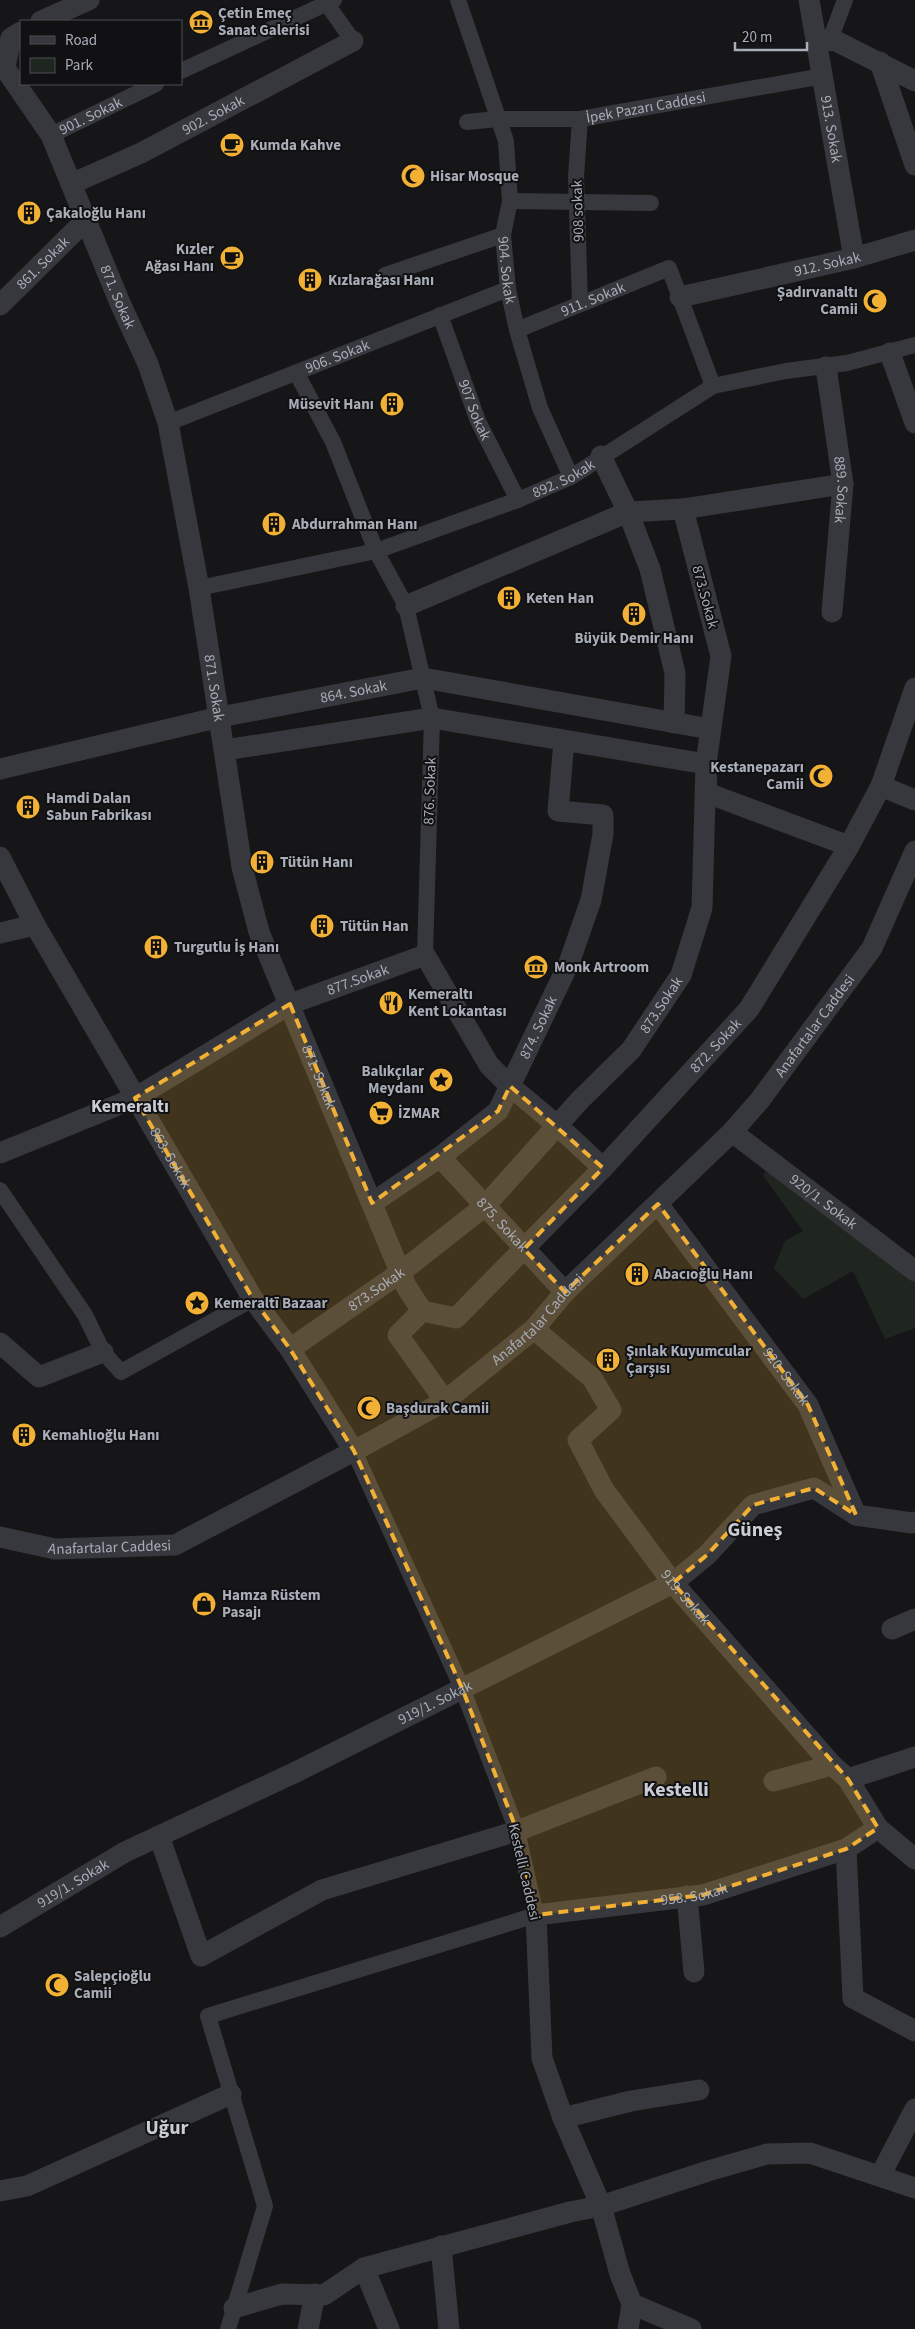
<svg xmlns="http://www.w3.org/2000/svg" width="915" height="2329" font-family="'Source Sans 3',sans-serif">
<rect width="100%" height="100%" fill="#161618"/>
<path fill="#1e261f" d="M772,1163L915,1271V1328L885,1339L853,1271L803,1299L774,1268L785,1241L803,1231L763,1175Z"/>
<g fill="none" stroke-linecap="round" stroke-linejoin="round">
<g stroke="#37383d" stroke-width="16">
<path d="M324,0L353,41"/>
<path id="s1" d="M458,0L506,141L510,201L503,235L508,289L517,330L540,408L571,477"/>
<path d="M830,40L845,0"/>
<path d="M181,71L334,0"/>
<path id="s2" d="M467,122L498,119H580L823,76"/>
<path id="s3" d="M51,135L156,84"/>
<path d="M510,201L651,203"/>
<path d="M385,275L503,235"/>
<path d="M580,303L576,176L580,119"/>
<path id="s4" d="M440,315L478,421L518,500"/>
<path id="s5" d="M517,330L669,268L713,386"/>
<path d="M297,374L333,442L376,551L406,606L432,718L425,955"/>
<path id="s6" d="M168,423L508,289"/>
<path id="s7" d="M199,588L376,551L518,500L571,477L713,386L786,371L847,363L915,345"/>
<path d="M0,1190L85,1315L103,1352L121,1372L253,1299"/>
<path d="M228,2329L265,2206L208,2016L536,1915L517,1831L462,1688L354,1451"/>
</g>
<g stroke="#37383d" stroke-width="21">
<path id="s8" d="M809,0L854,258"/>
<path d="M41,21L89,0"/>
<path d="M817,39L836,41L915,81"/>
<path id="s9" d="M0,61L51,135L120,303L148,364L168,423L199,588L242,867L259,932L406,1286L422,1311"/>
<path d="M880,62L915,165"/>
<path d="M5,67L11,38L21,32"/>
<path id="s10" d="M71,184L141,153L353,41"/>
<path id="s11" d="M680,297L854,258L915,240"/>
<path id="s12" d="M0,305L86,220"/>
<path d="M890,353L915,423"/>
<path id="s13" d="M826,367L843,484L832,612"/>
<path d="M601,456L628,512L650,569L675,673L674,723"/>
<path d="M406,606L628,512L683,509L843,484"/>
<path d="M225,750L432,718L706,764L707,793L849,846"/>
<path id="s14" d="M0,769L220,717L423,678L710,729"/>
<path d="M881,786L915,800"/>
<path id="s15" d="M0,857L35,925L253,1299L290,1349L354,1451"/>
<path d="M0,933L35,925"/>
<path id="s16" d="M732,1132L915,1271"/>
<path id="s17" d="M0,1153L135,1098L290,1004L425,955L489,1065L510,1086L558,1126L603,1168"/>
<path id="s18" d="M440,1157L565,1292"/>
<path id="s19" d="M372,1203L440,1157L498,1111L569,963L591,900L603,834V815L558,811L564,741"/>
<path id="s20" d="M658,1204L808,1405L856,1515"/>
<path id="s21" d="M422,1311L456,1318L603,1168L749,1009L849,846L881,786L915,688"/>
<path d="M422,1311L398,1335L445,1401"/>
<path id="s22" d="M534,1329L592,1378L611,1410L578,1440L604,1490L673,1583L832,1765L848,1779L878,1828L915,1859"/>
<path d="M0,1343L39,1377L103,1352"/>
<path id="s23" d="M290,1349L401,1272L485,1206L580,1100L631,1050L681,975L702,908L706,764L721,656L683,509"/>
<path id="s24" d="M0,1537L55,1549L175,1545L354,1451L445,1401L534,1329L565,1292L732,1132L760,1100L872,948L915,851"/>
<path d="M892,1629L915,1619"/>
<path d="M848,1779L915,1757"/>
<path d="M774,1781L832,1765"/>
<path d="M878,1828L846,1849L853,1998L915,2031"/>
<path d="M159,1836L201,1956L322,1890L517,1831L656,1777"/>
<path d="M687,1896L694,1972"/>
<path id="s25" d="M0,1927L125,1852L296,1772L673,1583L707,1555L753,1505L814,1488L856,1515L912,1523L915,1522"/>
<path d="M563,2118L631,2101L699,2090"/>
<path d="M880,2176L915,2109"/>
<path d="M0,2191L27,2186L231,2094"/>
<path d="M441,2246L449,2329"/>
<path d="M364,2268L389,2329"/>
<path d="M234,2308L282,2294L324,2295L364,2268L570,2212L601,2206L708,2171L767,2154L810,2153L915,2188"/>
<path d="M308,2329L315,2294"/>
<path d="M628,2329L632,2304"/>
<path id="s26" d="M691,2329L632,2304L620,2274L601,2206L563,2118L542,2058L536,1915L703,1895L846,1849"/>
</g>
</g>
<path fill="#f2b134" fill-opacity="0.2" stroke="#f2b134" stroke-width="4" stroke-dasharray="10 6" stroke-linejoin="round" d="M290,1004L372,1203L498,1111L510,1086L603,1168L524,1249L565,1292L658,1204L808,1405L856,1515L814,1488L753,1505L707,1555L673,1583L848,1779L878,1828L846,1849L703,1895L536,1915L517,1831L462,1688L354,1451L290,1349L253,1299L135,1098Z"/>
<defs>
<symbol id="museum-disc" viewBox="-11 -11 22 22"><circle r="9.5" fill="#f2b134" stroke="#111113"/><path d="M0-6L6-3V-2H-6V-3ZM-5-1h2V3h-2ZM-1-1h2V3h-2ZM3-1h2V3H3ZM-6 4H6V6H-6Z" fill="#111"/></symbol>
<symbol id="cafe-disc" viewBox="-11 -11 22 22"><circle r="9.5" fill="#f2b134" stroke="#111113"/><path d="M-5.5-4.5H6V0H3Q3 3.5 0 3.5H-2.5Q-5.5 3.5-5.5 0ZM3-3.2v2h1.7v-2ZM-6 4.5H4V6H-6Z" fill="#111"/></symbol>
<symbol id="mosque-disc" viewBox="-11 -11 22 22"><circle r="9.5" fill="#f2b134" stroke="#111113"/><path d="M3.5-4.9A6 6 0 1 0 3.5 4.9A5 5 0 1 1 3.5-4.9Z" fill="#111"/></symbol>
<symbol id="building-disc" viewBox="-11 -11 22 22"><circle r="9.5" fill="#f2b134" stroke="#111113"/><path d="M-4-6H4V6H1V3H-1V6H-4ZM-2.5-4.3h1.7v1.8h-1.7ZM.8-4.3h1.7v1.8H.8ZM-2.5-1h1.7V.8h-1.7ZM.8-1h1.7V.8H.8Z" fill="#111"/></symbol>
<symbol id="restaurant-disc" viewBox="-11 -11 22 22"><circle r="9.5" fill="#f2b134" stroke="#111113"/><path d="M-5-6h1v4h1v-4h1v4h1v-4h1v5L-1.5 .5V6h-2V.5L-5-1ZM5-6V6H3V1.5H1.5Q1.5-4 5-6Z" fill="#111"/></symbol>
<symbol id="sight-disc" viewBox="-11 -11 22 22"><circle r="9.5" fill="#f2b134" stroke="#111113"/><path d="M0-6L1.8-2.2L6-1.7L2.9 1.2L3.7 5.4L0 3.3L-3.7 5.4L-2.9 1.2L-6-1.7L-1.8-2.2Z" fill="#111"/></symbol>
<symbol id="supermarket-disc" viewBox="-11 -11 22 22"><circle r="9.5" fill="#f2b134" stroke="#111113"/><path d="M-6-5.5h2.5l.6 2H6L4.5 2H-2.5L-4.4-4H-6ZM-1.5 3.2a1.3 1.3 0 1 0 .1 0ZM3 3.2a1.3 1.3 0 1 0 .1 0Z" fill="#111"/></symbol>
<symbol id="shop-disc" viewBox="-11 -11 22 22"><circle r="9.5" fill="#f2b134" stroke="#111113"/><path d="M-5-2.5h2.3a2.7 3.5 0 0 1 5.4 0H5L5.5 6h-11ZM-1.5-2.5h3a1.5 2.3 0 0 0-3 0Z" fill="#111"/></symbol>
</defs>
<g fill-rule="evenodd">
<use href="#museum-disc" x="187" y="8" width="28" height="28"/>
<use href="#cafe-disc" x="218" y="131" width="28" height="28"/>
<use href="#mosque-disc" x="399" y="162" width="28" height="28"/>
<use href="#building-disc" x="15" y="199" width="28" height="28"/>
<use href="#cafe-disc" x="218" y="244" width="28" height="28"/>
<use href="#building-disc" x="296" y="266" width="28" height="28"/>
<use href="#mosque-disc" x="861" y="287" width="28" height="28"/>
<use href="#building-disc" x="378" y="390" width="28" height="28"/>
<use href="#building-disc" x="260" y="510" width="28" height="28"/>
<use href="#building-disc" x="495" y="584" width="28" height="28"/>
<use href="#building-disc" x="620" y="600" width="28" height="28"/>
<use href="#mosque-disc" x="807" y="762" width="28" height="28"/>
<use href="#building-disc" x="14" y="793" width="28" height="28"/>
<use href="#building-disc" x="248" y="848" width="28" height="28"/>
<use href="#building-disc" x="308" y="912" width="28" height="28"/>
<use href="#building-disc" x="142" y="933" width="28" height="28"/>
<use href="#museum-disc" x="522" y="953" width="28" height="28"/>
<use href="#restaurant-disc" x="377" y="989" width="28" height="28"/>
<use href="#sight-disc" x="427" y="1066" width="28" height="28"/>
<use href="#supermarket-disc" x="367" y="1099" width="28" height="28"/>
<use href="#building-disc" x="623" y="1260" width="28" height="28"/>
<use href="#sight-disc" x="183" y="1289" width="28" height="28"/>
<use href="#building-disc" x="594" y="1346" width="28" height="28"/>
<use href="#mosque-disc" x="355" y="1394" width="28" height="28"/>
<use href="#building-disc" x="10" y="1421" width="28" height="28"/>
<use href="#shop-disc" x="190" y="1590" width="28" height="28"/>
<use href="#mosque-disc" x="43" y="1971" width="28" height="28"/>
</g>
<g text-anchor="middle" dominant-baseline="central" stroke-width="4" stroke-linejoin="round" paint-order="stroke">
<g font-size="15" font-weight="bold" fill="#a8adb8" stroke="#111113" text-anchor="start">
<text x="218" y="13">Çetin Emeç<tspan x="218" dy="17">Sanat Galerisi</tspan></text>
<text x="250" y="145">Kumda Kahve</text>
<text x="430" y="176">Hisar Mosque</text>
<text x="46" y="213">Çakaloğlu Hanı</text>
<text x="214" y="249" text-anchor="end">Kızler<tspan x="214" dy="17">Ağası Hanı</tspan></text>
<text x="328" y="280">Kızlarağası Hanı</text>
<text x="858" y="292" text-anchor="end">Şadırvanaltı<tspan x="858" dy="17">Camii</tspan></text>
<text x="374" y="404" text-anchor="end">Müsevit Hanı</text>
<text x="292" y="524">Abdurrahman Hanı</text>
<text x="526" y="598">Keten Han</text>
<text x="634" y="638" text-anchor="middle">Büyük Demir Hanı</text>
<text x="804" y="767" text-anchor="end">Kestanepazarı<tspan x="804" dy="17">Camii</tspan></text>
<text x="46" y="798">Hamdi Dalan<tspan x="46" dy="17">Sabun Fabrikası</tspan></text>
<text x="280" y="862">Tütün Hanı</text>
<text x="340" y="926">Tütün Han</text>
<text x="174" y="947">Turgutlu İş Hanı</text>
<text x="554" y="967">Monk Artroom</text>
<text x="408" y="994">Kemeraltı<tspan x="408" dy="17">Kent Lokantası</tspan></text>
<text x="424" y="1071" text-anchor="end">Balıkçılar<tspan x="424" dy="17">Meydanı</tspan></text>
<text x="398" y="1113">İZMAR</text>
<text x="654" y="1274">Abacıoğlu Hanı</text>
<text x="214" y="1303">Kemeraltī Bazaar</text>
<text x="626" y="1351">Şınlak Kuyumcular<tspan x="626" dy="17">Çarşısı</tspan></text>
<text x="386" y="1408">Başdurak Camii</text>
<text x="42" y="1435">Kemahlıoğlu Hanı</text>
<text x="222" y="1595">Hamza Rüstem<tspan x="222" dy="17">Pasajı</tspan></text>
<text x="74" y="1976">Salepçioğlu<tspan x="74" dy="17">Camii</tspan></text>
</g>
<g font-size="15" fill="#a8adb8" stroke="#111113">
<text stroke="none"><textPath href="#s2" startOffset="180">İpek Pazarı Caddesi</textPath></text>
<text stroke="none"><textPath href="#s10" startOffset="158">902. Sokak</textPath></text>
<text stroke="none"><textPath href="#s3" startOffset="44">901. Sokak</textPath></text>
<text stroke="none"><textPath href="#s8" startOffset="131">913. Sokak</textPath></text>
<text transform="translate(578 211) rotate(-92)">908 sokak</text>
<text stroke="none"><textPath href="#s12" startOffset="60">861. Sokak</textPath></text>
<text stroke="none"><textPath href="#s11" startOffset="151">912. Sokak</textPath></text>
<text stroke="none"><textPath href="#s1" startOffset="279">904. Sokak</textPath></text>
<text stroke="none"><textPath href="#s9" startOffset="265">871. Sokak</textPath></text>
<text stroke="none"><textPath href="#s5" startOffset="82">911. Sokak</textPath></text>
<text stroke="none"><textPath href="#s6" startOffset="182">906. Sokak</textPath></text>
<text stroke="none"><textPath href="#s4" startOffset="101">907 Sokak</textPath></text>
<text stroke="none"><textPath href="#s7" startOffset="382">892. Sokak</textPath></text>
<text stroke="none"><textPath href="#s13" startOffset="124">889. Sokak</textPath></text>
<text transform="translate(705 597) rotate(75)">873.Sokak</text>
<text stroke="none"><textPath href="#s9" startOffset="670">871. Sokak</textPath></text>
<text stroke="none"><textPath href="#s14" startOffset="362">864. Sokak</textPath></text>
<text transform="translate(430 791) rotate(-88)">876. Sokak</text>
<text stroke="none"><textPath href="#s17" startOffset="399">877.Sokak</textPath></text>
<text stroke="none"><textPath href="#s23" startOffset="510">873.Sokak</textPath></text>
<text stroke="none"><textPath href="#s24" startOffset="1011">Anafartalar Caddesi</textPath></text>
<text stroke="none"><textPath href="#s19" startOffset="249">874. Sokak</textPath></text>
<text stroke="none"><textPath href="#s21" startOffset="411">872. Sokak</textPath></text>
<text stroke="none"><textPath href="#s9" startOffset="1075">871. Sokak</textPath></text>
<text stroke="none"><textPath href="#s15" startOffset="346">863. Sokak</textPath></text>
<text stroke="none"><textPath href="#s16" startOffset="115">920/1. Sokak</textPath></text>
<text stroke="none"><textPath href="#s18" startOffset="92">875. Sokak</textPath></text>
<text stroke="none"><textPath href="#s23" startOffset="105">873.Sokak</textPath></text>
<text stroke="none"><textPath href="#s24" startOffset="606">Anafartalar Caddesi</textPath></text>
<text stroke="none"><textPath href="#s20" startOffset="215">920. Sokak</textPath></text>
<text stroke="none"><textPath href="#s24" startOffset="111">Anafartalar Caddesi</textPath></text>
<text stroke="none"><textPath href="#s22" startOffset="349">919. Sokak</textPath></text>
<text stroke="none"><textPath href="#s25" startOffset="490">919/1. Sokak</textPath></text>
<text transform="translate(524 1872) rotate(77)">Kestelli Caddesi</text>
<text stroke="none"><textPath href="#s25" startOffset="85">919/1. Sokak</textPath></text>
<text stroke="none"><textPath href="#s26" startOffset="629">958. Sokak</textPath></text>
</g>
<g font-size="18" font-weight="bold" fill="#c9ccd4" stroke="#111113">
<text x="130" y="1106">Kemeraltı</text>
</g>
<g font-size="20" font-weight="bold" fill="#c9ccd4" stroke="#111113">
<text x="755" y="1530">Güneş</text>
<text x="676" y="1790">Kestelli</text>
<text x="167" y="2128">Uğur</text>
</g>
</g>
<rect x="20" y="20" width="162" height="65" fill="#111113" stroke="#4d4f55"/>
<rect x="30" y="36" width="25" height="8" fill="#37383d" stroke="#4d4f55"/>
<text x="65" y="45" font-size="15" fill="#a8adb8">Road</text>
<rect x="30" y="58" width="25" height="15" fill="#1e261f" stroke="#4d4f55"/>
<text x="65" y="70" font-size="15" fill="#a8adb8">Park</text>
<path d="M735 42v8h72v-8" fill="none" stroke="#a8adb8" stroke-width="2.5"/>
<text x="742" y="42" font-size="15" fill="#a8adb8" stroke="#111113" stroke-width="4" paint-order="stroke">20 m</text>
</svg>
